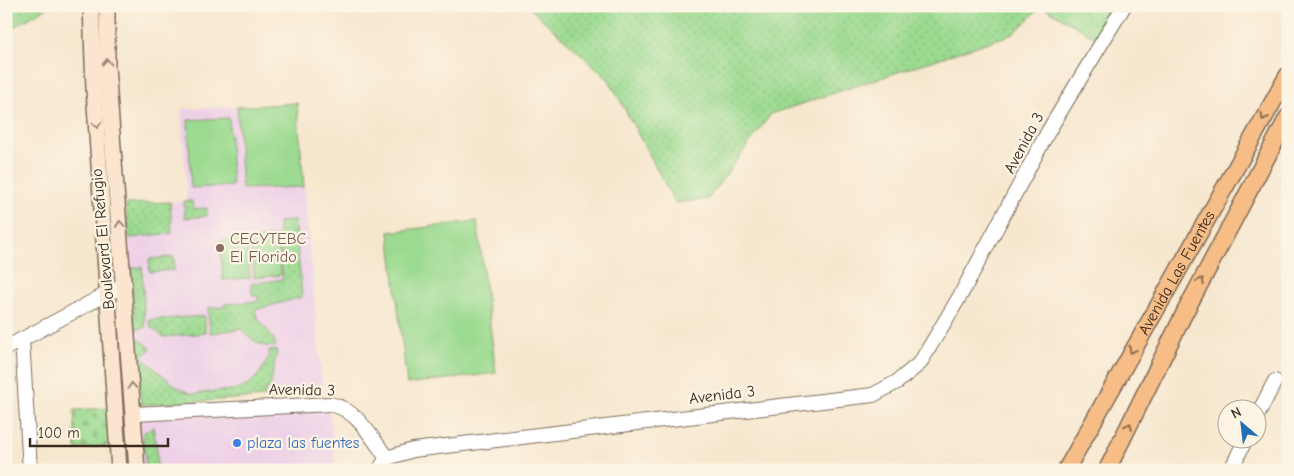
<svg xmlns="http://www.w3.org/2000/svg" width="1294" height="476" font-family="'Comic Neue',sans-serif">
<defs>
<pattern id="grass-dots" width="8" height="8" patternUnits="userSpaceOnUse" patternTransform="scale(1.25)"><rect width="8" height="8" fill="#9bda90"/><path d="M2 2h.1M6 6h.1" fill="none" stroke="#86bb7c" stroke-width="1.8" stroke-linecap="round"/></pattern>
<pattern id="cemetery-stones" width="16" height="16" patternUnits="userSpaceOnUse" patternTransform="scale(1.25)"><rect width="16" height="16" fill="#9bda90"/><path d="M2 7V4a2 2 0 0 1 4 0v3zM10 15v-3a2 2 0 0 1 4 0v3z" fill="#86bb7c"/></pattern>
</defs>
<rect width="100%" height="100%" fill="#fcf5e5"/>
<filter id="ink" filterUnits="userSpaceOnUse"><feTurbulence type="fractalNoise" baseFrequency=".02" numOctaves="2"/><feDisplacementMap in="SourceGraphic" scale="10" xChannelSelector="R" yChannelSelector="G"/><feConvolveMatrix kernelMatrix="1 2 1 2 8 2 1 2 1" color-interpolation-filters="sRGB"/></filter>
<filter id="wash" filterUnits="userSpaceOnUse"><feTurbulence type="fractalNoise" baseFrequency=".0096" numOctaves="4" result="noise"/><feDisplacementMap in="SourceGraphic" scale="20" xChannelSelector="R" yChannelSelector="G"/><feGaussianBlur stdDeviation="1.12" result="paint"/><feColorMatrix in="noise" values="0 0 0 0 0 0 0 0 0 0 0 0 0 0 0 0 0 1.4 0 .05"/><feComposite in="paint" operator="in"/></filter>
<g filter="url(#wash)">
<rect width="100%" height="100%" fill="#f7e7cf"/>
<g fill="#eed0e7">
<path d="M237,107L242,189L304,187L323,393L141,405L126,204L187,201L181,109Z"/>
<path d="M329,406L336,470H141L139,416Z"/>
</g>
<g fill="url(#grass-dots)" stroke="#6b8257">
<path d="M6,6H50L6,32Z"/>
<path d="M528,6H1113L1095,38L1042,6L1013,34L771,114L708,199L675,203L609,80Z"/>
<path d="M184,201H192L193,209L207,208V216L185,218Z"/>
<path d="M170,202L172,233L129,238L126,204Z"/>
<path d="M295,220L302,297L255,310C258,325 273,331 276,346C261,349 252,339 241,329L210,333L208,308L224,307V304L259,301L258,296H253L251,284L283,279L278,222Z"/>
<path d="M174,257V270L150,272L149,259Z"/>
<path d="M142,267L145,328L135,329L131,268Z"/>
<path d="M111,308H124L132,470H123Z"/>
<path d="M205,316V333L164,337L150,326L149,320Z"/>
<path d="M136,340H141L151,348L142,358L177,387L192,394L241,389C254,383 264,368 270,355L268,351L277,350L270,388L265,389V397L141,405Z"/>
<path d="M153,427L157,450V470H146L143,433Z"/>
</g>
<path fill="url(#cemetery-stones)" stroke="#6b8257" d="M111,408L114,445L76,449L74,410Z"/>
<g fill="#9bda90" stroke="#6b8257">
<path d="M297,103L304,187L242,189L237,107Z"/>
<path d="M229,118L232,186L191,188L188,120Z"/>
<path d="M477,221L496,373L407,384L389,232Z"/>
<path d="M277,236L281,275L254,278L251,239Z"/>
<path d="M246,239L250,278L223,280L220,241Z"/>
</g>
</g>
<g filter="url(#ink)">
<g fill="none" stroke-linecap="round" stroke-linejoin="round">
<defs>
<g id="tertiary">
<path d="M22,339L30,470"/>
<path d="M6,348L125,284"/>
<path d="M134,414L330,404C357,409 371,437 387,458"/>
<path d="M1256,418L1275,381"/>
<path d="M387,458L413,450L847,398L873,395L897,382L920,363L960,296L1049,130L1124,6"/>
<path d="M379,470L387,458"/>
<path d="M1231,470L1246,438"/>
</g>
<g id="secondary">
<path d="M91,6L94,89L119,470"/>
<path d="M107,6V67L137,470"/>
</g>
<g id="primary">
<path id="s1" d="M1066,470L1288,75"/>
<path d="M1107,470L1184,314L1288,117"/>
</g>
</defs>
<use href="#tertiary" stroke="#7d6c5c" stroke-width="16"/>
<use href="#secondary" stroke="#7d6c5c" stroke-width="18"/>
<use href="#primary" stroke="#7d6c5c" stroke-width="19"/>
<use href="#tertiary" stroke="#fff" stroke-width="14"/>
<use href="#secondary" stroke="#fbe5cf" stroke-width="15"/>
<use href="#primary" stroke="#f6be86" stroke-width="16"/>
</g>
<defs><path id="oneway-chevron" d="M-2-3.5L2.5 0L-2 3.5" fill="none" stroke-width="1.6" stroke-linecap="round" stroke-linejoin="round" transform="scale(1.25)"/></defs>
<g stroke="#9b8876">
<use href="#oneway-chevron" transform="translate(107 62) rotate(-90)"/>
<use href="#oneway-chevron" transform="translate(97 125) rotate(86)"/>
<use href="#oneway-chevron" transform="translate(120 224) rotate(-95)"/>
<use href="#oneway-chevron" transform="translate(132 386) rotate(-94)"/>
</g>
<g stroke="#8f6d4d">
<use href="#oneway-chevron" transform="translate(1264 117) rotate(120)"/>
<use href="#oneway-chevron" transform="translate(1201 281) rotate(-62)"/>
<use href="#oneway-chevron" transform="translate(1132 350) rotate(119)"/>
<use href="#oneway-chevron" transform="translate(1129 426) rotate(-64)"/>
</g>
</g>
<circle fill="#8d6e63" stroke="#fcf5e5" stroke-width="2" cx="220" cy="248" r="5"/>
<circle fill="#3f7fe0" stroke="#fcf5e5" stroke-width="2" cx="237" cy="443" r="5"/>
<g text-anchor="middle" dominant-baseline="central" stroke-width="4.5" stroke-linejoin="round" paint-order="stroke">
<g font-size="16" fill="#3b2a1e" stroke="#fcf5e5">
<text transform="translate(1024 143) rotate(-62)">Avenida 3</text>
<text transform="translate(103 239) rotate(-95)">Boulevard El Refugio</text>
<text stroke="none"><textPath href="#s1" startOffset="226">Avenida Las Fuentes</textPath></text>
<text transform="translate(302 390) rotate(1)">Avenida 3</text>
<text transform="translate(722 395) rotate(-7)">Avenida 3</text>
</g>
<g font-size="16" fill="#785e54" stroke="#fcf5e5" text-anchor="start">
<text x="230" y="239">CECYTEBC<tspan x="230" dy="18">El Florido</tspan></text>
</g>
<g font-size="16" fill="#366cbe" stroke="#fcf5e5" text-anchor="start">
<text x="247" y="443">plaza las fuentes</text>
</g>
</g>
<rect width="1294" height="476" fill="none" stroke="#fcf5e5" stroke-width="25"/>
<g transform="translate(1242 424) rotate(332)"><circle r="24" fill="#fcf5e5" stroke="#afa495"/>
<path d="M0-4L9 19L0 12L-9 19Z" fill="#1f6fb2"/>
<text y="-8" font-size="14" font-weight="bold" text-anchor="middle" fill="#3b2a1e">N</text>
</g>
<path d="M30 438v8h138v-8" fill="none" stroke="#3b2a1e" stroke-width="2.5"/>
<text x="38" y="438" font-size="15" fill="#3b2a1e" stroke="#fcf5e5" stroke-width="4" paint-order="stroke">100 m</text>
</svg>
